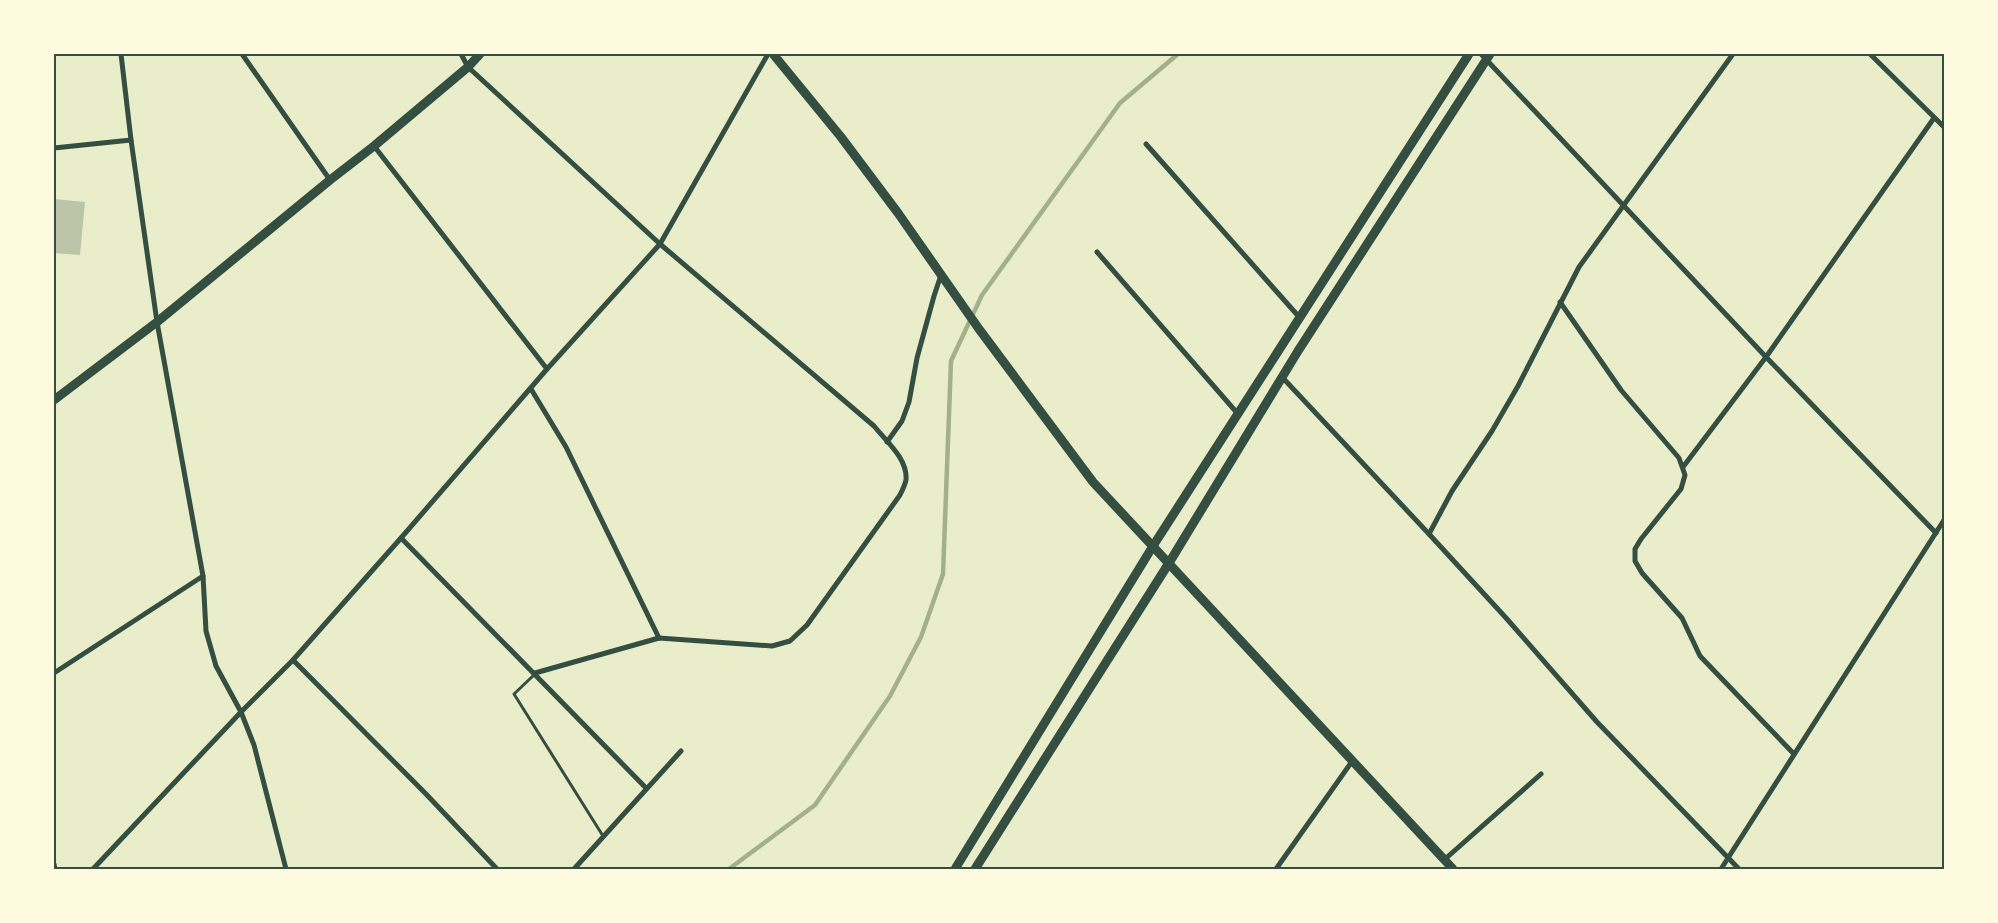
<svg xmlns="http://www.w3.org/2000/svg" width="1998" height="923" font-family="'Nunito Sans',sans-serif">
<rect width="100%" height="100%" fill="#e9edc9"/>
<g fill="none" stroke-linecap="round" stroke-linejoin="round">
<path stroke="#a3b18a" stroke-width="4.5" d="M729,869L815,805L890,696L921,637L943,574L951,361L982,295L1120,103L1178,54"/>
</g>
<path fill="#bcc5a7" d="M54,199L85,202L80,255L54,253Z"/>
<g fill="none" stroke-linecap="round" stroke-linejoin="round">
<path stroke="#344e41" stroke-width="3" d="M535,674L514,694L603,836"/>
<g stroke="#344e41" stroke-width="5">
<path d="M121,54L131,140L157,322L203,576L206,631L216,666L241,712L254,745L286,869"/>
<path d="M242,54L330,180"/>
<path d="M461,54L468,67L660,244L874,426C886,441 908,459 906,480C905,485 902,491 900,495L807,625L790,641L772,646L659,638L535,673"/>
<path d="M1481,54L1766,357L1936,533"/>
<path d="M1733,54L1579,267L1518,386L1492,431L1452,491L1429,534L1507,619L1597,722L1739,869"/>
<path d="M1870,54L1944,127"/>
<path d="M1146,144L1300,318"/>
<path d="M374,146L547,369"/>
<path d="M54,148L131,140"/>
<path d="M1097,252L1238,414"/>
<path d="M1560,302L1621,390L1679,458L1685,475L1681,489L1641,539L1635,549V561L1642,573L1682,618L1700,656L1794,754"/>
<path d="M1282,377L1429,534"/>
<path d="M531,389L566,447L659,638"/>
<path d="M887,442L902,421L909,402L917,358L934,296L941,275"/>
<path d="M1683,467L1766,357L1934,118"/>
<path d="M401,538L646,788"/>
<path d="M293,660L426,794L497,869"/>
<path d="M54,673L203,576"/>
<path d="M1444,860L1541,774"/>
<path d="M54,864L55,869"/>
<path d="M93,869L241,712L293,660L401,538L547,369L660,244L768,54"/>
<path d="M574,869L681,751"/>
<path d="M1276,869L1353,760"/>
<path d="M1721,869L1944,520"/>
</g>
<path stroke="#344e41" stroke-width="9" d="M773,54L841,137L898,213L979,329L1093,482L1453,869"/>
<g stroke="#344e41" stroke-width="9">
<path d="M54,400L157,322L330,180L374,146L468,67L480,54"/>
<path d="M955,869L1153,546L1469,54"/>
<path d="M975,869L1169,563L1298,351L1490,54"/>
</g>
</g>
<rect width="1998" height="923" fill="none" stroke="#fefae0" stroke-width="110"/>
<rect x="55" y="55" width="1888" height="813" fill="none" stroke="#344e41" stroke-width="2"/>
</svg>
